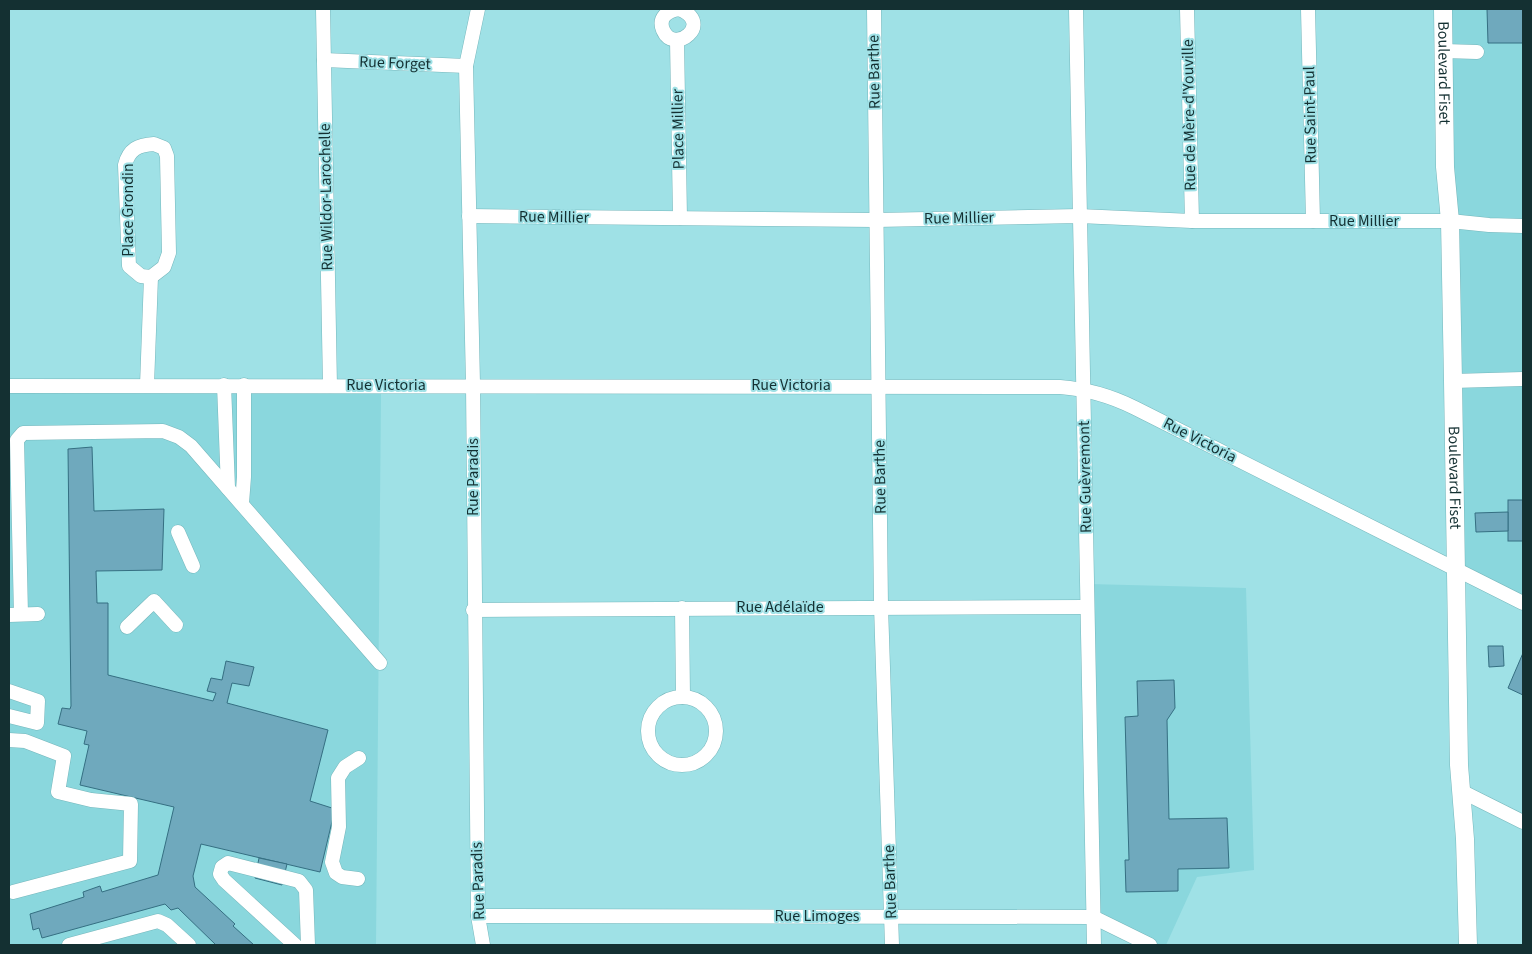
<svg xmlns="http://www.w3.org/2000/svg" width="1532" height="954" font-family="'Source Sans 3',sans-serif">
<rect width="100%" height="100%" fill="#9fe1e6"/>
<g fill="#8ad7dd">
<path d="M1449,9H1523V601L1455,569Z"/>
<path d="M9,393H381L376,945H9Z"/>
<path d="M1089,584L1246,588L1254,870L1197,877L1166,945H1156L1096,918Z"/>
</g>
<g fill="#6fa9bd" stroke="#356f82">
<path d="M1487,9H1523V43H1488Z"/>
<path d="M92,447L94,511L164,509L162,570L96,571L97,603H108V675L213,701L216,693L207,691L211,678L222,680L226,661L254,667L249,686L232,683L227,703L328,730L310,801L335,809L320,872L201,844L193,876L195,887L235,924L233,926L254,945H216L178,908L171,910L165,904L42,938L39,928L33,930L30,914L84,897L83,892L100,886L102,892L158,875L174,807L80,785L89,745L84,744L87,731L58,724L62,708L70,709L71,706L68,449Z"/>
<rect x="1508" y="500" width="15" height="41"/>
<path d="M1508,512V531L1476,532L1475,513Z"/>
<path d="M1488,646H1503L1504,666L1489,667Z"/>
<path d="M1523,653V695L1508,688Z"/>
<path d="M1174,680L1175,708L1167,720L1169,819L1227,818L1229,868L1178,869V891L1126,892L1125,860H1129L1125,717L1138,716L1137,681Z"/>
<path d="M259,858L287,864L282,885L255,878Z"/>
</g>
<g fill="none" stroke-linecap="round" stroke-linejoin="round">
<defs>
<g id="minor">
<path d="M323,9L330,386"/>
<path d="M478,9L466,66L473,384L478,916L483,945"/>
<path d="M678,9C667,11 658,18 663,30C674,56 715,23 679,9"/>
<path d="M874,9L881,606L892,945"/>
<path d="M1076,9L1094,945"/>
<path d="M1187,9L1192,221"/>
<path d="M1308,9L1313,221"/>
<path d="M677,40L680,218"/>
<path d="M1444,51L1477,52"/>
<path d="M324,60L466,66"/>
<path d="M154,144L164,148L167,156L169,253L164,267L151,277L141,276L129,266L125,165C129,149 138,145 154,144Z"/>
<path d="M469,216L876,220L1079,216L1192,221H1450L1489,225L1523,226"/>
<path d="M1453,381L1523,379"/>
<path d="M147,385L151,277"/>
<path d="M224,385L228,488"/>
<path d="M9,386L1060,387C1088,389 1111,396 1135,408L1523,603"/>
<path d="M242,503L244,477V385"/>
<path d="M178,532L193,566"/>
<path d="M682,608L683,697"/>
<path d="M473,610L1087,607"/>
<path d="M21,614L17,440L23,433L163,431L179,437L191,446L380,663"/>
<path d="M9,615L38,614"/>
<path d="M127,627L154,601L176,625"/>
<path d="M9,691L38,701L37,723L9,716"/>
<circle cx="682" cy="731" r="34"/>
<path d="M9,740L25,741L64,756L58,792L91,800L131,804L130,861L13,892"/>
<path d="M1461,791L1523,822"/>
<path d="M358,879L342,877L336,873L332,862L339,827L338,778L345,767L359,758"/>
<path d="M478,916L1093,917L1150,945"/>
<path d="M69,945L158,921L167,925L189,945"/>
<path d="M295,945L224,880L220,874L222,867L228,863L299,881L306,890L308,945"/>
</g>
<g id="major">
<path id="s1" d="M1443,9L1445,167L1450,221L1453,381L1459,765L1465,839L1468,945"/>
</g>
</defs>
<use href="#minor" stroke="#75b7bc" stroke-width="15"/>
<use href="#major" stroke="#75b7bc" stroke-width="19"/>
<use href="#minor" stroke="#fff" stroke-width="14"/>
<use href="#major" stroke="#fff" stroke-width="18"/>
</g>
<g text-anchor="middle" dominant-baseline="central" stroke-width="4" stroke-linejoin="round" paint-order="stroke">
<g font-size="16" fill="#143032" stroke="#9fe1e6">
<text transform="translate(395 63) rotate(2)">Rue Forget</text>
<text transform="translate(874 72) rotate(-91)">Rue Barthe</text>
<text stroke="none"><textPath href="#s1" startOffset="64">Boulevard Fiset</textPath></text>
<text transform="translate(1189 115) rotate(-91)">Rue de Mère-d'Youville</text>
<text transform="translate(1310 115) rotate(-91)">Rue Saint-Paul</text>
<text transform="translate(678 129) rotate(-91)">Place Millier</text>
<text transform="translate(326 197) rotate(-91)">Rue Wildor-Larochelle</text>
<text transform="translate(128 210) rotate(-90)">Place Grondin</text>
<text transform="translate(554 217) rotate(1)">Rue Millier</text>
<text transform="translate(959 218) rotate(-1)">Rue Millier</text>
<text x="1364" y="221">Rue Millier</text>
<text x="386" y="385">Rue Victoria</text>
<text x="791" y="385">Rue Victoria</text>
<text transform="translate(1200 440) rotate(27)">Rue Victoria</text>
<text transform="translate(473 477) rotate(-90)">Rue Paradis</text>
<text transform="translate(880 477) rotate(-91)">Rue Barthe</text>
<text transform="translate(1085 477) rotate(-91)">Rue Guèvremont</text>
<text stroke="none"><textPath href="#s1" startOffset="469">Boulevard Fiset</textPath></text>
<text x="780" y="607">Rue Adélaïde</text>
<text transform="translate(478 881) rotate(-92)">Rue Paradis</text>
<text transform="translate(890 882) rotate(-92)">Rue Barthe</text>
<text x="817" y="916">Rue Limoges</text>
</g>
</g>
<rect width="1532" height="954" fill="none" stroke="#143032" stroke-width="20"/>
</svg>
